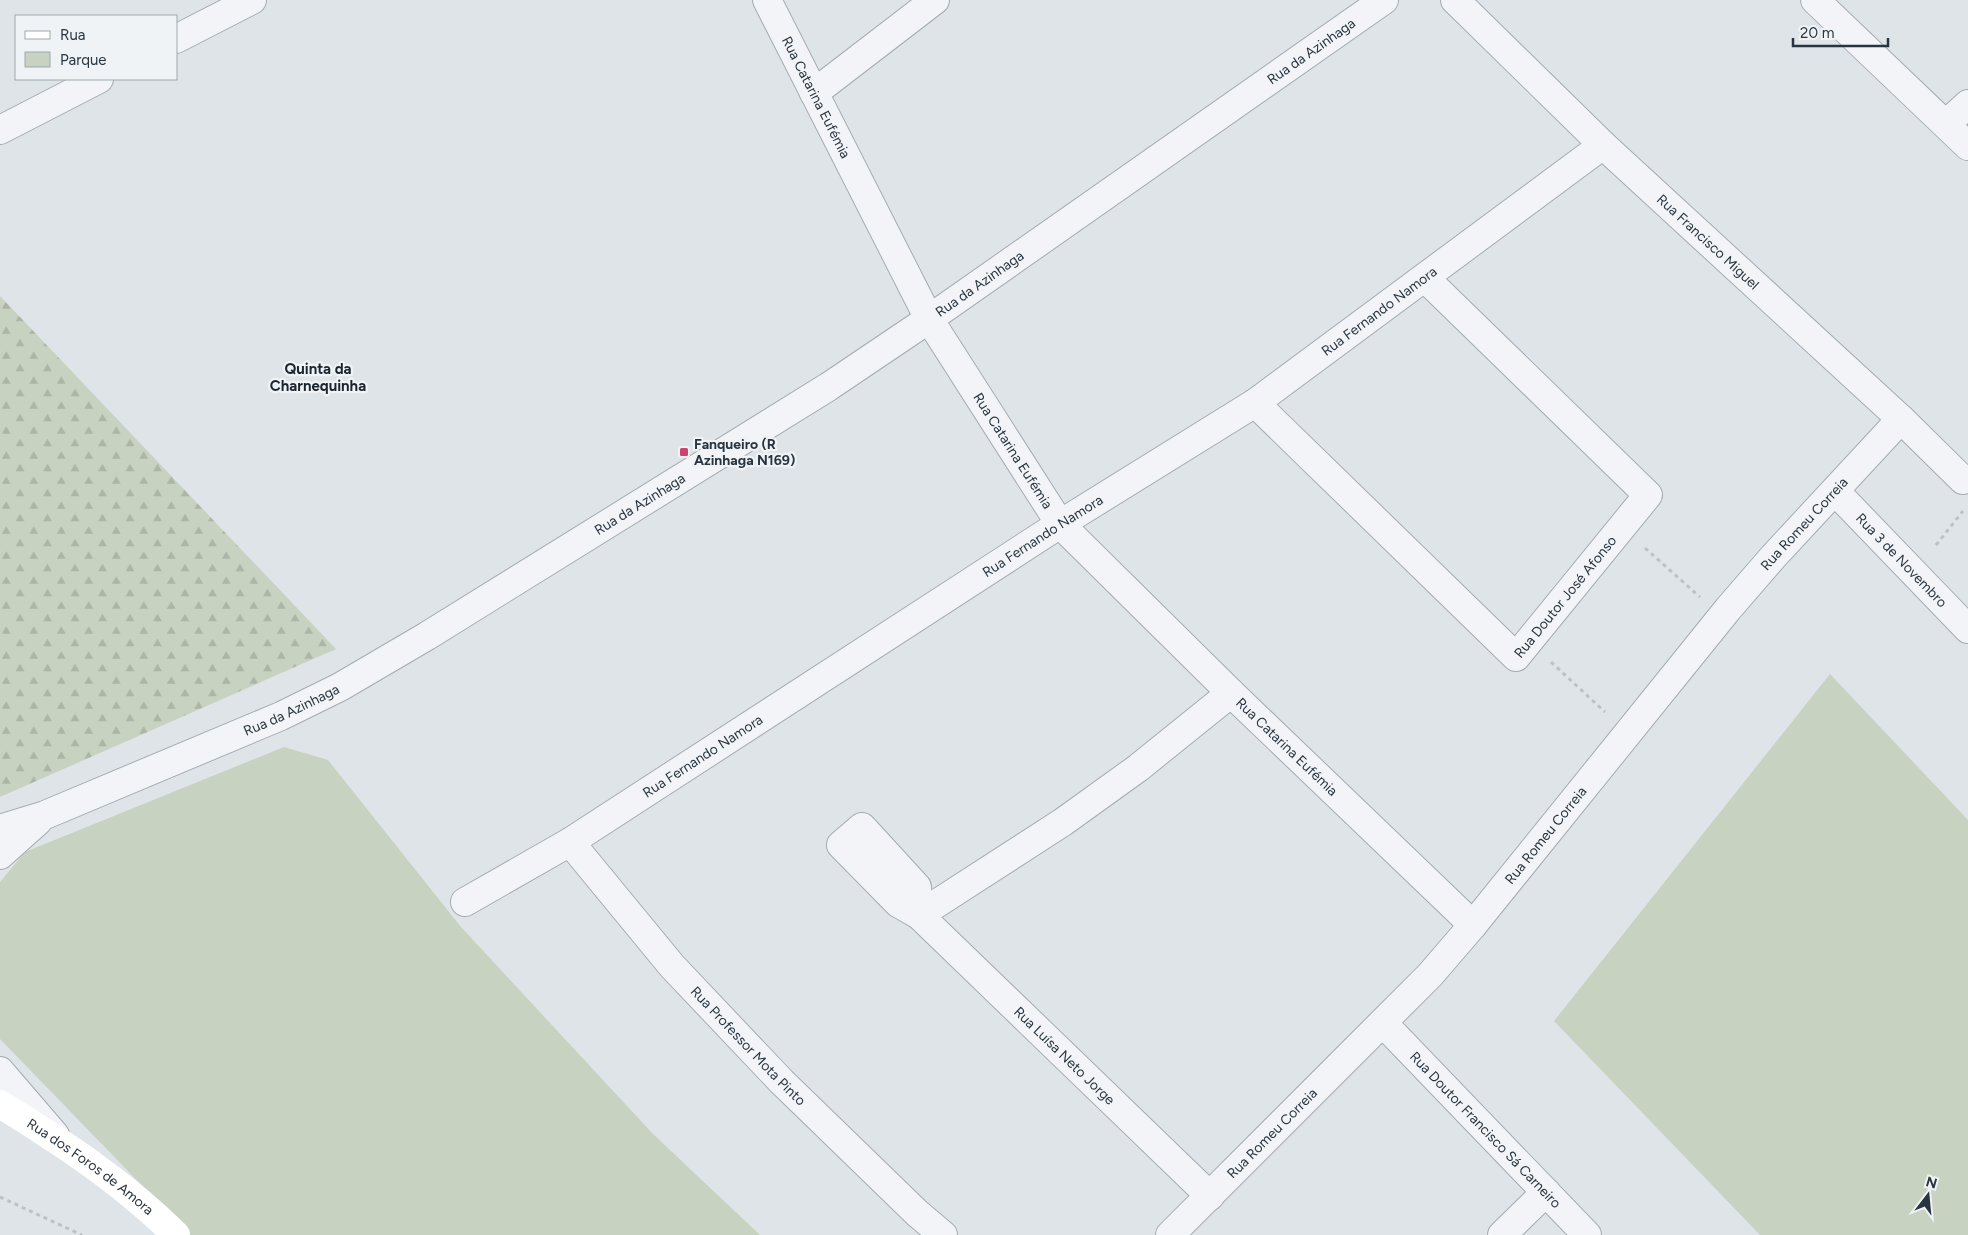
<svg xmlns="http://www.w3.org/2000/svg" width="1968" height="1235" font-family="Figtree,sans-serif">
<defs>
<pattern id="forest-firs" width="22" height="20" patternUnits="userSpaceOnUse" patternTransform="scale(1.25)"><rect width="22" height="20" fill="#c8d2c0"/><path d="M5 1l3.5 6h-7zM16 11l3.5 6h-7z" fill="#acb5a6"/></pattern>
</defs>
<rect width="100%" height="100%" fill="#dfe4e8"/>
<g fill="#c8d2c0">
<path d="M1830,674L1968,820V1235H1760L1554,1021Z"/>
<path d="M284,747L328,760L461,927L653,1134L760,1235H190L0,1039V882L25,852Z"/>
</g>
<path fill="url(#forest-firs)" d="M0,296L336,649L0,797Z"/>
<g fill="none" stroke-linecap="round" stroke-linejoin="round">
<defs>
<g id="minor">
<path id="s1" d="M767,0L929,319L1060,524L1231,693L1473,925"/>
<path id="s2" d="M1455,0L1603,145L1901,419L1963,480"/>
<path d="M1815,0L1968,146"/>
<path d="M176,39L252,0"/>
<path d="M814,93L935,0"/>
<path d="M1946,124L1968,104"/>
<path d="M0,130L99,79"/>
<path id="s3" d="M1255,403L1516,657L1648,495L1425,278"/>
<path id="s4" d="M1835,491L1968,629"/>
<path id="s5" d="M570,842L672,966L781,1081L917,1213L943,1235"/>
<path id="s6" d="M465,902L570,842L1060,524L1255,403L1603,145"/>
<path id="s7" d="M919,915L917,887L862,827L841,845L898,903L919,915L1210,1196"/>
<path d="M919,915L1063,822L1138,768L1231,693"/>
<path id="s8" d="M1383,1023L1587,1235"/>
<path id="s9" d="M1170,1235L1430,975L1473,925L1728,609L1773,557L1901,419"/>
<path d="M1502,1235L1546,1192"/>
</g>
<g id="tertiary">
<path id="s10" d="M0,829L45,815L281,716L340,687L427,636L828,387L929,319L1384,0"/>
<path d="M0,855L38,821"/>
<path d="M0,1071L55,1135"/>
</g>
</defs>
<use href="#minor" stroke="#a4acb2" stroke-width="30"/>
<use href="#tertiary" stroke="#a4acb2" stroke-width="30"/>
<g stroke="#bdc2c7" stroke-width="3" stroke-dasharray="4 4" stroke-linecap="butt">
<path d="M1936,545L1963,511"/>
<path d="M1645,548L1700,597"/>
<path d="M1551,662L1605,712"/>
<path d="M0,1197L82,1235"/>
</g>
<use href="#minor" stroke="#f2f4f7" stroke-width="28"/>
<use href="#tertiary" stroke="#f2f4f7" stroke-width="28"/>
<path stroke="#fff" stroke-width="28" id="s11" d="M0,1104C63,1143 124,1183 176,1235"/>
</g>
<rect fill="#cd446e" stroke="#eff3f6" stroke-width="2" x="679" y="447" width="10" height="10" rx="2.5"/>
<g text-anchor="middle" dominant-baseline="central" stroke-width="4.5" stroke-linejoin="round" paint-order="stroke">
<g font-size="14" fill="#28343f" stroke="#eff3f6">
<text stroke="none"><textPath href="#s10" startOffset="1530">Rua da Azinhaga</textPath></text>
<text stroke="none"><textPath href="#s1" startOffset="109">Rua Catarina Eufémia</textPath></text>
<text stroke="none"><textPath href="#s2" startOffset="350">Rua Francisco Miguel</textPath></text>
<text stroke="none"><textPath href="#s10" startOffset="1125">Rua da Azinhaga</textPath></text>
<text stroke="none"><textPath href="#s6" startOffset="1089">Rua Fernando Namora</textPath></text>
<text stroke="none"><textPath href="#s1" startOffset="514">Rua Catarina Eufémia</textPath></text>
<text stroke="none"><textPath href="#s10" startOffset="720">Rua da Azinhaga</textPath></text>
<text stroke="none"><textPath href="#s9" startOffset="954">Rua Romeu Correia</textPath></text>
<text stroke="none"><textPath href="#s6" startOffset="684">Rua Fernando Namora</textPath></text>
<text stroke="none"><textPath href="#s4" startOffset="96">Rua 3 de Novembro</textPath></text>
<text stroke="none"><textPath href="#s3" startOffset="442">Rua Doutor José Afonso</textPath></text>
<text stroke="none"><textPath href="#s10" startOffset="315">Rua da Azinhaga</textPath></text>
<text stroke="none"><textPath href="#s1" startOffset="919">Rua Catarina Eufémia</textPath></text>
<text stroke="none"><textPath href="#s6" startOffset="279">Rua Fernando Namora</textPath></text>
<text stroke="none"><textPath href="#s9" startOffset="549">Rua Romeu Correia</textPath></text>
<text stroke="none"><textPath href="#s5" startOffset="271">Rua Professor Mota Pinto</textPath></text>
<text stroke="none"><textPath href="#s7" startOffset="445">Rua Luísa Neto Jorge</textPath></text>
<text stroke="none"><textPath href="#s8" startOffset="148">Rua Doutor Francisco Sá Carneiro</textPath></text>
<text stroke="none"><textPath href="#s9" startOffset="144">Rua Romeu Correia</textPath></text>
<text stroke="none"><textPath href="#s11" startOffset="110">Rua dos Foros de Amora</textPath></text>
</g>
<g font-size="14" font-weight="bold" fill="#28343f" stroke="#eff3f6" text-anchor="start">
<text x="694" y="444">Fanqueiro (R<tspan x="694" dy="16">Azinhaga N169)</tspan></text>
</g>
<g font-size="15" font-weight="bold" fill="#1a2530" stroke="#eff3f6">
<text x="318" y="369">Quinta da<tspan x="318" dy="17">Charnequinha</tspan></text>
</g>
</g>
<rect x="15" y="15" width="162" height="65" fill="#eff3f6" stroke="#9fa7ad"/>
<rect x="25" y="31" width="25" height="8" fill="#ffffff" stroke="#9fa7ad"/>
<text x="60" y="40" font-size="15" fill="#28343f">Rua</text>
<rect x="25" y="52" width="25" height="15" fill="#c8d2c0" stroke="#9fa7ad"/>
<text x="60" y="65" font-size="15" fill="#28343f">Parque</text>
<g transform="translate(1928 1195) rotate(16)" stroke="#eff3f6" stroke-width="4" paint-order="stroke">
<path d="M0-4L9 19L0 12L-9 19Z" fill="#28343f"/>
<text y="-8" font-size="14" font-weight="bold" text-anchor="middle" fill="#28343f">N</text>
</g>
<path d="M1793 38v8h95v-8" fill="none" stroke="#28343f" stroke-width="2.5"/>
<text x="1800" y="38" font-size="15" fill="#28343f" stroke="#eff3f6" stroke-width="4" paint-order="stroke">20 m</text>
</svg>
